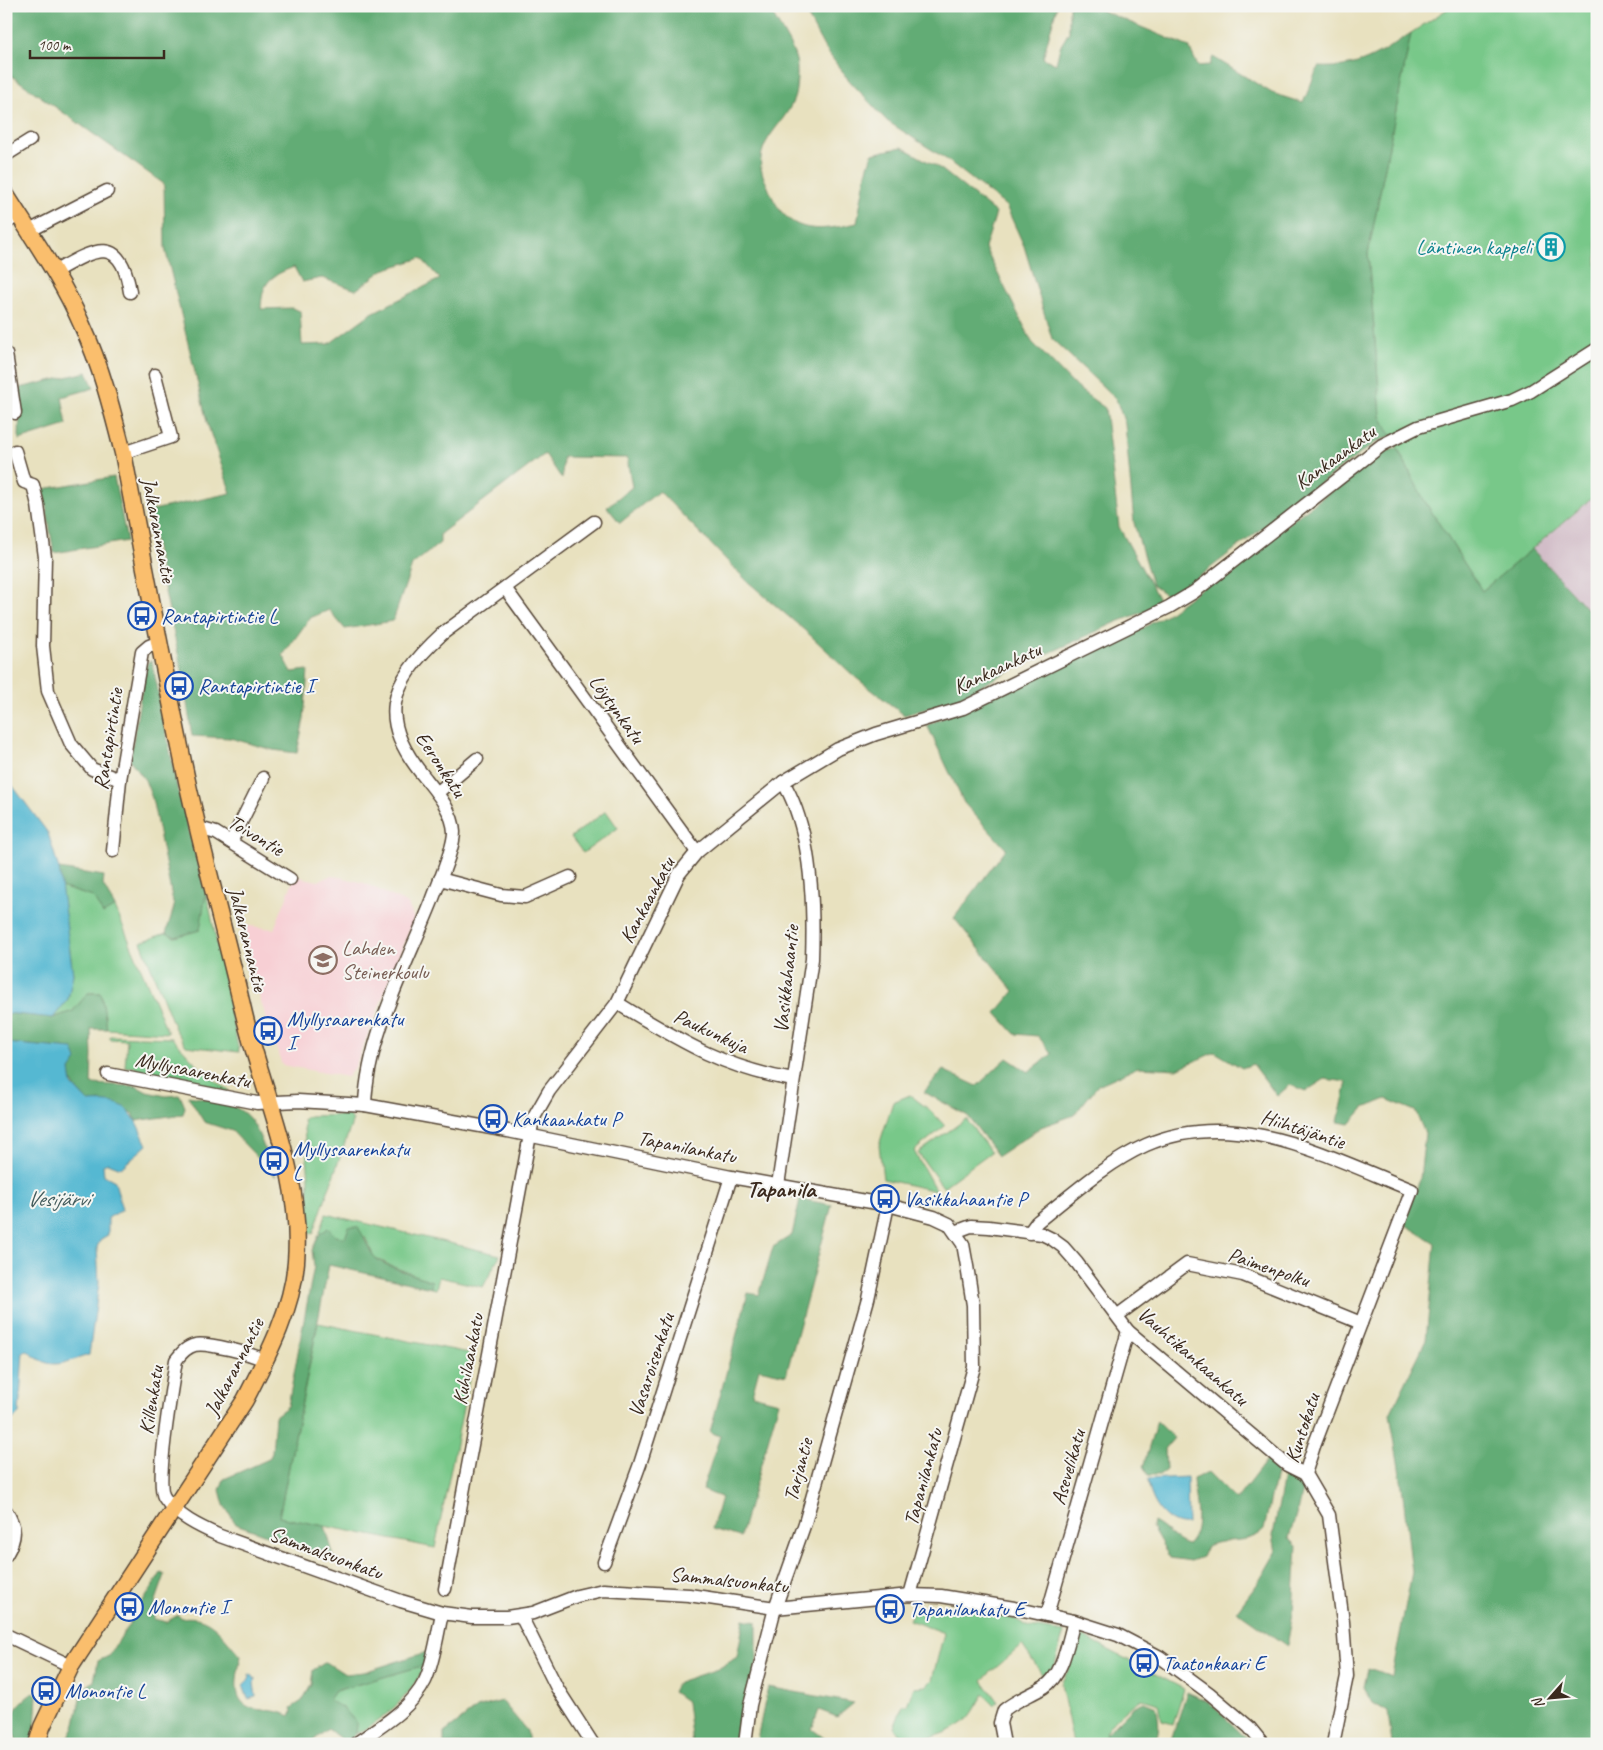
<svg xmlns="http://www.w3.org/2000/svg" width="1603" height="1750" font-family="Caveat,sans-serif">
<rect width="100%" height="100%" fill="#f6f6f2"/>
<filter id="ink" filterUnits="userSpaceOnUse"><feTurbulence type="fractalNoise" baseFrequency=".02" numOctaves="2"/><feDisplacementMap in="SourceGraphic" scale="10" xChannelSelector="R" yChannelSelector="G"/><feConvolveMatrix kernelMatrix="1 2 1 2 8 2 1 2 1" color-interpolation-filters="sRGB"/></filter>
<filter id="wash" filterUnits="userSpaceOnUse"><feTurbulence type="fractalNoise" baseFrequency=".0096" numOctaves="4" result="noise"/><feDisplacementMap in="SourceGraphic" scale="20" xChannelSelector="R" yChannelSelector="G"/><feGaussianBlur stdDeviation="1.12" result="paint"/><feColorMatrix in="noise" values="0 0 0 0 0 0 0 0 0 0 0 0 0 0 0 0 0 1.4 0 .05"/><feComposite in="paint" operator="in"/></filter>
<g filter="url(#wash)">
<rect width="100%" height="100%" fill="#e8e1bf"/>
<path fill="#f7cfd4" d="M295,876L318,881L330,876L340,877L364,883L408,904L414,919L355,1067L347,1077L282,1065L257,990L241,925L274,929Z"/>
<path fill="#d2bdc8" d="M1597,494V620L1532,549Z"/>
<g fill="#78c889" stroke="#5a7954">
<path d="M1452,6H1597V494L1482,591L1424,500L1381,416L1368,254L1411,33Z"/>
<path d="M606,811L618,828L583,853L571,837Z"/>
<path d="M61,887L93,897L103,913L115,907L168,1033L107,1029L101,993H88L73,1011L53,1018L68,999L73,974Z"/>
<path d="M206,893L209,905L239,1052L186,1046L175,1029L141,942L166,933L175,937L199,930Z"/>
<path d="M110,1036L172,1038L207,1075L229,1090L228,1092L136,1076V1067H125L127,1040L110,1039Z"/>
<path d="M910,1095L931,1111L945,1126L914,1151L936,1191L883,1179L879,1145L893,1102Z"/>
<path d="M348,1115L353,1120L313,1234L307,1232L309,1178L303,1119L309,1116Z"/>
<path d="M966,1119L991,1152L943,1187L918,1153Z"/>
<path d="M326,1214L500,1255L483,1287L439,1277L436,1289L431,1288V1281L391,1266L374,1257L365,1237L345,1238L319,1235Z"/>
<path d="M318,1323L474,1354L435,1548L279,1517Z"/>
<path d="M943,1609L977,1611L1015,1619L1029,1627L1064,1632L1055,1664L1046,1680L1022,1645L982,1680L998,1702L994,1705L984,1694C978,1703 972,1717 963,1723C945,1736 911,1748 894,1728L903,1705H907L914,1687L926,1686L932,1680L944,1633L909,1620L914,1610Z"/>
<path d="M1080,1635L1184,1689L1173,1724L1162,1721L1159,1704L1142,1699C1126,1709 1105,1724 1103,1744H1073L1061,1684L1069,1668Z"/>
<path d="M425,1665C411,1696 385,1719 356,1734L357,1723L329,1699L335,1691Z"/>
</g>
<g fill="#62ac75" stroke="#4e6b4a" fill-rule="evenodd">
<path d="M6,6H768C776,22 792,44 796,60C798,69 797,86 795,95C789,119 764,134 761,158C759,168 764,178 768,187C786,234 813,233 857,223L866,173L872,154L902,147L941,169L996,213L985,248L1032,342L1077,388L1105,408L1119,527L1162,605L1117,622L999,676L954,701L904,715L855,677L810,635L747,581L659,491L620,523L607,507L632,487L627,458L563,457L562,479L545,454L440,534V543L412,565L393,621L345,629L329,610L310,618L283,655L292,672L308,670L304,719L297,753L273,750L230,738L192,736L183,677L148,511L231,493L208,426L165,248L164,184L6,72ZM421,258L440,279L370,314L329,344L302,345L300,311L292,308L261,309C262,282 270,276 294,267L302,282L322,278L356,290L383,270Z"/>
<path d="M802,6H1057L1043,58L1056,64L1060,47L1069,32V6H1091L1189,47L1198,66L1210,65L1213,57L1272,93L1303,103L1318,67C1361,69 1377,55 1411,33L1368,254L1381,416L1391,436L1378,441L1346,464L1171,598L1152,585L1134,523L1125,424L1116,399L1052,339L1024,246L1006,206L946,159L887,121L847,78L824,47Z"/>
<path d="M87,372L94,388L62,397L67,425L19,440L20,388Z"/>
<path d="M1397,448L1424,500L1482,591L1532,549L1597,620V1744H1392L1388,1712L1373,1703L1364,1687L1368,1668L1392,1676L1412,1572L1402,1486L1390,1414L1426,1340L1435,1243L1404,1224L1420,1179L1425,1133L1415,1111L1386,1099L1364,1108L1350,1124L1338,1122L1347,1082L1325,1079L1306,1091L1290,1085L1277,1096L1253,1064L1242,1068L1215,1052L1177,1069L1138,1067L1098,1085L1074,1115L1041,1127L998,1156L968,1116L924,1092L943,1070L977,1086L1007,1058L1028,1072L1052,1054L1038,1036L1015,1034L996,1013L1014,991L954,918L1006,849L964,803L927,725L1086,653L1126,638L1167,614L1382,453Z"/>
<path d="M114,477L127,541L54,553L43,489Z"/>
<path d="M152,661L178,791L206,893L200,930L175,937L166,933L174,907L152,798L145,780L130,760L145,670L148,662Z"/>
<path d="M59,869L104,876L103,885L115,907L103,914L93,897L61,887Z"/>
<path d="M88,993H101L107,1029H91L92,1055L91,1084L136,1086L147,1092L166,1096L180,1095L185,1107L183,1114L136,1121L133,1113L102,1101L88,1102C67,1080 69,1080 73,1049L6,1043V1013L53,1018L73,1011Z"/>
<path d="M188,1096C259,1106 250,1117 276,1177L232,1131L204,1122Z"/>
<path d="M800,1199L832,1205L786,1375L759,1369L752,1395L779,1402L740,1537L712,1529L721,1497L702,1490L720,1436L710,1432L748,1293L759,1295L773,1247L792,1235Z"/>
<path d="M349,1227H358C364,1236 367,1246 373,1255C380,1266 419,1276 432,1281L431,1288L329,1265L279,1517L325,1526L335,1560L236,1524L224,1505L220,1490L224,1479L269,1459L272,1453L275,1416L288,1406L314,1266L312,1250L319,1235L328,1228L336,1236L345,1238Z"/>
<path d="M1157,1421L1174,1438L1165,1449L1166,1470L1159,1475H1148L1143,1467Z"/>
<path d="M1269,1457L1278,1464L1264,1530C1249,1545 1226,1537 1207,1546L1202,1557L1191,1561L1170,1558L1152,1527L1153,1522C1167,1529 1172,1540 1187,1545C1204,1530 1194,1500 1193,1479L1208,1472L1236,1500Z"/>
<path d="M1285,1471L1305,1484L1289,1538L1297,1546L1293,1613L1287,1646L1237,1611L1258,1583L1276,1552L1273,1535Z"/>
<path d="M161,1573L165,1575L153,1609L154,1619L166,1622L178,1615L181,1618C211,1613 222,1636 241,1656C236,1681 229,1708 263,1710C273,1711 280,1711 290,1716L292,1711L291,1708L302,1701L311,1685L313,1670L326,1662L345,1674L364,1672L427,1652L425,1665L335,1691L329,1700L344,1709L357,1723L356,1734L346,1743L328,1729L309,1744H64L74,1728L82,1690L94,1681L98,1661L109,1656Z"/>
<path d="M744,1619L757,1622V1661L740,1744H692L687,1702L673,1692L678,1682L718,1669L737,1657Z"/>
<path d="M768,1687L854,1703L837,1717L819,1710L812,1729L832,1744H756Z"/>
<path d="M34,1692L37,1695L35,1730L30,1744H14L16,1739C10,1713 13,1708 34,1692Z"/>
<path d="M1187,1692L1209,1702L1252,1744H1170Z"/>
<path d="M502,1701L527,1731L529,1744H444V1733L477,1708Z"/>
<path d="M1144,1702L1156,1707C1159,1718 1161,1734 1153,1744H1107L1105,1735L1133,1707Z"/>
</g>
<g fill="#54b8d2" stroke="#487178">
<path d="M6,777L48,833L59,869L73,974L68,999L53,1018L6,1013Z"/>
<path d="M6,1043L73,1049L77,1060L70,1070L72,1085L88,1102C131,1099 131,1112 147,1145L121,1168L108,1163L103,1165L104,1175L115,1181L122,1210L108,1218V1235L101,1239L97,1247L99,1283L89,1355C62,1363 51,1372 28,1351L23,1352L19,1414L6,1425Z"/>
<path d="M1187,1477L1188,1524C1165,1527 1149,1499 1148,1479Z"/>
<path d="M249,1674L253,1676L256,1681L254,1683L256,1697L248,1699L243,1685L250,1678Z"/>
</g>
</g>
<g filter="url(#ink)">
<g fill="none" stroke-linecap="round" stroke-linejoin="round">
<defs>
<g id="minor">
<path d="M6,155L30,140"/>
<path d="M6,223L18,215"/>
<path d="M29,231L107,191"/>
<path d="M54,272C93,250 121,232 130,292"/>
<path d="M6,354L15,413"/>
<path d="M15,451L24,482L33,485L38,505L45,557L43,646L48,691L71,744L92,769L120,780"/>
<path d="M123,453L171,437L155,375"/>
<path d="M505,588L697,852"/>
<path d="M437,793L477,759"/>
<path d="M199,828L216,833L290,879"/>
<path d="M231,842L263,778"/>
<path d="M113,851L120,780L142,652L149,646L159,642"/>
<path d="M440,879L501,895L525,897L570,877"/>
<path d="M617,1003C679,1040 720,1067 793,1080"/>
<path d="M108,1074L257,1103L298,1101L365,1105L508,1131L731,1177L888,1205L934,1217L949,1224L963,1244L967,1266L973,1305L974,1367L910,1595"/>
<path d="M365,1105C367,1037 407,964 432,901C438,884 454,849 454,832C453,812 438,794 426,779C376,720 388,684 442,634L594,522"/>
<path d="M778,1185L812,959C814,905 812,829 783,782"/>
<path d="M955,1232L971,1226L989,1227L1042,1234L1052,1239L1063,1247L1077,1263L1128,1331L1287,1465L1305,1474"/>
<path d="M1029,1233L1037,1222C1071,1195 1106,1163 1146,1145C1236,1106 1329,1157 1412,1190L1314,1446L1305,1474L1329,1515L1343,1622L1347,1676L1333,1744"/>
<path d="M1118,1315L1187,1264L1243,1275L1361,1323"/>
<path d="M266,1361C254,1354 206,1342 195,1345C186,1347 181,1354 176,1360C173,1381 155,1482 164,1497C176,1516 200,1527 220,1536L401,1601L442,1613L472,1617H507L533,1613L577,1596L603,1590L689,1595L775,1608L910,1595L941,1596L1014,1608L1074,1621L1118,1635L1160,1657L1209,1693L1249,1727L1263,1744"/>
<path d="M6,1511C17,1528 16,1538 6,1555"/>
<path d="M604,1562L640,1464L731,1177"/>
<path d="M445,1589L533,1119L549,1091L617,1003L679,874L697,852L783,782L838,749L876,734L963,708L1169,607L1194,592L1382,445L1418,427L1512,400L1531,391L1597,349"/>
<path d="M1047,1615L1128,1331"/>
<path d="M521,1616L557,1688L593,1744"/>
<path d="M6,1635L71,1666"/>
<path d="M355,1744C380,1727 411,1709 425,1681C433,1665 438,1632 442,1613"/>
<path d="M745,1744L750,1705L775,1608L805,1523L868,1299L888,1205"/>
<path d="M1004,1744L1000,1723L1004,1710C1016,1700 1031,1695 1044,1687C1063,1676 1068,1641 1074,1621"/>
</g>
<path id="major" d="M6,195C33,238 62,279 82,325C101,366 112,409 123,453C144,562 164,672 187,781C204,859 226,936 244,1014C264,1097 303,1175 296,1262C292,1311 267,1357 245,1400L71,1666L42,1727L37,1744"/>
</defs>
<use href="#minor" stroke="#554536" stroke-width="15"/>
<use href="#major" stroke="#554536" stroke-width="19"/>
<use href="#minor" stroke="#fff" stroke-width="12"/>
<use href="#major" stroke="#fabe6d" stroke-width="16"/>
</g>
</g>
<defs>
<symbol id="building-ring" viewBox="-11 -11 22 22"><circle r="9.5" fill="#f6f6f2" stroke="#0f9aa8" stroke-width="1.5"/><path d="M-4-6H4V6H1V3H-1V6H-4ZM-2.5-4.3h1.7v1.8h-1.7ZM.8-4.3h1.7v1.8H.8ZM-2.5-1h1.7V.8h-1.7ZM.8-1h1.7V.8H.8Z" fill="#0f9aa8"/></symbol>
<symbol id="bus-ring" viewBox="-11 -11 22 22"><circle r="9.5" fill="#f6f6f2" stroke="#1a4fb4" stroke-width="1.5"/><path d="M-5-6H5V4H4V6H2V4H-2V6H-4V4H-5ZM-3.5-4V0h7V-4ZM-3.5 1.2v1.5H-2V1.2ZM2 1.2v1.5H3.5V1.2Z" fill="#1a4fb4"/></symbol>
<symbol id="school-ring" viewBox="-11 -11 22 22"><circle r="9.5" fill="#f6f6f2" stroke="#8d6e63" stroke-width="1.5"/><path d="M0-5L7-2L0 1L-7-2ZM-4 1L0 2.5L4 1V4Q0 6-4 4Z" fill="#8d6e63"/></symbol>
</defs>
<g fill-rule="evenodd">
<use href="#building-ring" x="1535" y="231" width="32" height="32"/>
<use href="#bus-ring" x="126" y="600" width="32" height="32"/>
<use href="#bus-ring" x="163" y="670" width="32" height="32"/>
<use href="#school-ring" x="307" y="944" width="32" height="32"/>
<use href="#bus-ring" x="252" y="1015" width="32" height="32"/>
<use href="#bus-ring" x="477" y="1103" width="32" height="32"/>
<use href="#bus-ring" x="258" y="1145" width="32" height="32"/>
<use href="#bus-ring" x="869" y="1183" width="32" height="32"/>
<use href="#bus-ring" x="113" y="1591" width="32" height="32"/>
<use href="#bus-ring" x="874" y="1593" width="32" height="32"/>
<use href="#bus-ring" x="1128" y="1647" width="32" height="32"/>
<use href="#bus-ring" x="30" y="1675" width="32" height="32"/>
</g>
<g text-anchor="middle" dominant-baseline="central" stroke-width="4" stroke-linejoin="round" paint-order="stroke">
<g font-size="21" fill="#0d838f" stroke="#f6f6f2" text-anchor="end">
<text x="1532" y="247">Läntinen kappeli</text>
</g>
<g font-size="21" fill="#3b2a1e" stroke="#f6f6f2">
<text transform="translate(1335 457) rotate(-36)">Kankaankatu</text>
<text transform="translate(159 530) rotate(79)">Jalkarannantie</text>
<text transform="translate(997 668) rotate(-25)">Kankaankatu</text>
<text transform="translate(617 709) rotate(54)">Löytynkatu</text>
<text transform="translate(108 739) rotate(-81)">Rantapirtintie</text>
<text transform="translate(441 764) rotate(56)">Eeronkatu</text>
<text transform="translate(256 835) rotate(31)">Toivontie</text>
<text transform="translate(647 900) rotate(-62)">Kankaankatu</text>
<text transform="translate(248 939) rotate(76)">Jalkarannantie</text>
<text transform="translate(786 979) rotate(-84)">Vasikkahaantie</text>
<text transform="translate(711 1031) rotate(25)">Paukunkuja</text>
<text transform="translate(193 1070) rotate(11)">Myllysaarenkatu</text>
<text transform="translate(1303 1129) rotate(18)">Hiihtäjäntie</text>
<text transform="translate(687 1147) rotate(11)">Tapanilankatu</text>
<text transform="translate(1269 1267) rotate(19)">Paimenpolku</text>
<text transform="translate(1193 1356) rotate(41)">Vauhtikankaankatu</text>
<text transform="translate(468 1359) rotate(-79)">Kuhilaankatu</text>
<text transform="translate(651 1365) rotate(-72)">Vasaroisenkatu</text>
<text transform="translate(234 1367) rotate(-63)">Jalkarannantie</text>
<text transform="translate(151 1400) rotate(-81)">Killenkatu</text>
<text transform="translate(1302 1428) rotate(-72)">Kuntokatu</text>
<text transform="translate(1068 1467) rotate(-74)">Asevelikatu</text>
<text transform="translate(798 1470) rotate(-75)">Tarjantie</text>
<text transform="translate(923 1477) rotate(-75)">Tapanilankatu</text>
<text transform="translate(326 1553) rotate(20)">Sammalsuonkatu</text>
<text transform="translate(729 1580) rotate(6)">Sammalsuonkatu</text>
</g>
<g font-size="21" fill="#164399" stroke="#f6f6f2" text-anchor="start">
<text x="161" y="616">Rantapirtintie L</text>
<text x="198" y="686">Rantapirtintie I</text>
<text x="287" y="1019">Myllysaarenkatu<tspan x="287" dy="24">I</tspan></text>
<text x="512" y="1119">Kankaankatu P</text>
<text x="293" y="1149">Myllysaarenkatu<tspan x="293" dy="24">L</tspan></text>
<text x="904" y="1199">Vasikkahaantie P</text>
<text x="148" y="1607">Monontie I</text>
<text x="909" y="1609">Tapanilankatu E</text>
<text x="1163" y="1663">Taatonkaari E</text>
<text x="65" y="1691">Monontie L</text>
</g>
<g font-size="21" fill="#785e54" stroke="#f6f6f2" text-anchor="start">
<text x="342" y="948">Lahden<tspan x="342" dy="24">Steinerkoulu</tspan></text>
</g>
<g font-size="22" font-style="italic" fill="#445c5d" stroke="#f6f6f2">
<text x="58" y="1199">Vesijärvi</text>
</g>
<g font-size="24" font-weight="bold" fill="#3b2a1e" stroke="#f6f6f2">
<text x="781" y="1189">Tapanila</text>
</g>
</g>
<rect width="1603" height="1750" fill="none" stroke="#f6f6f2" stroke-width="25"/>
<g transform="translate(1550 1698) rotate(243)" stroke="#f6f6f2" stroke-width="4" paint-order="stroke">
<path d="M0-4L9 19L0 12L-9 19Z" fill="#3b2a1e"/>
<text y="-8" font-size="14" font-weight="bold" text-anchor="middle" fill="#3b2a1e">N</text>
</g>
<path d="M30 50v8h134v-8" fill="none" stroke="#3b2a1e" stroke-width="2.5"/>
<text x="38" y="50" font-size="15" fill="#3b2a1e" stroke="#f6f6f2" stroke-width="4" paint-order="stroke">100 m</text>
</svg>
